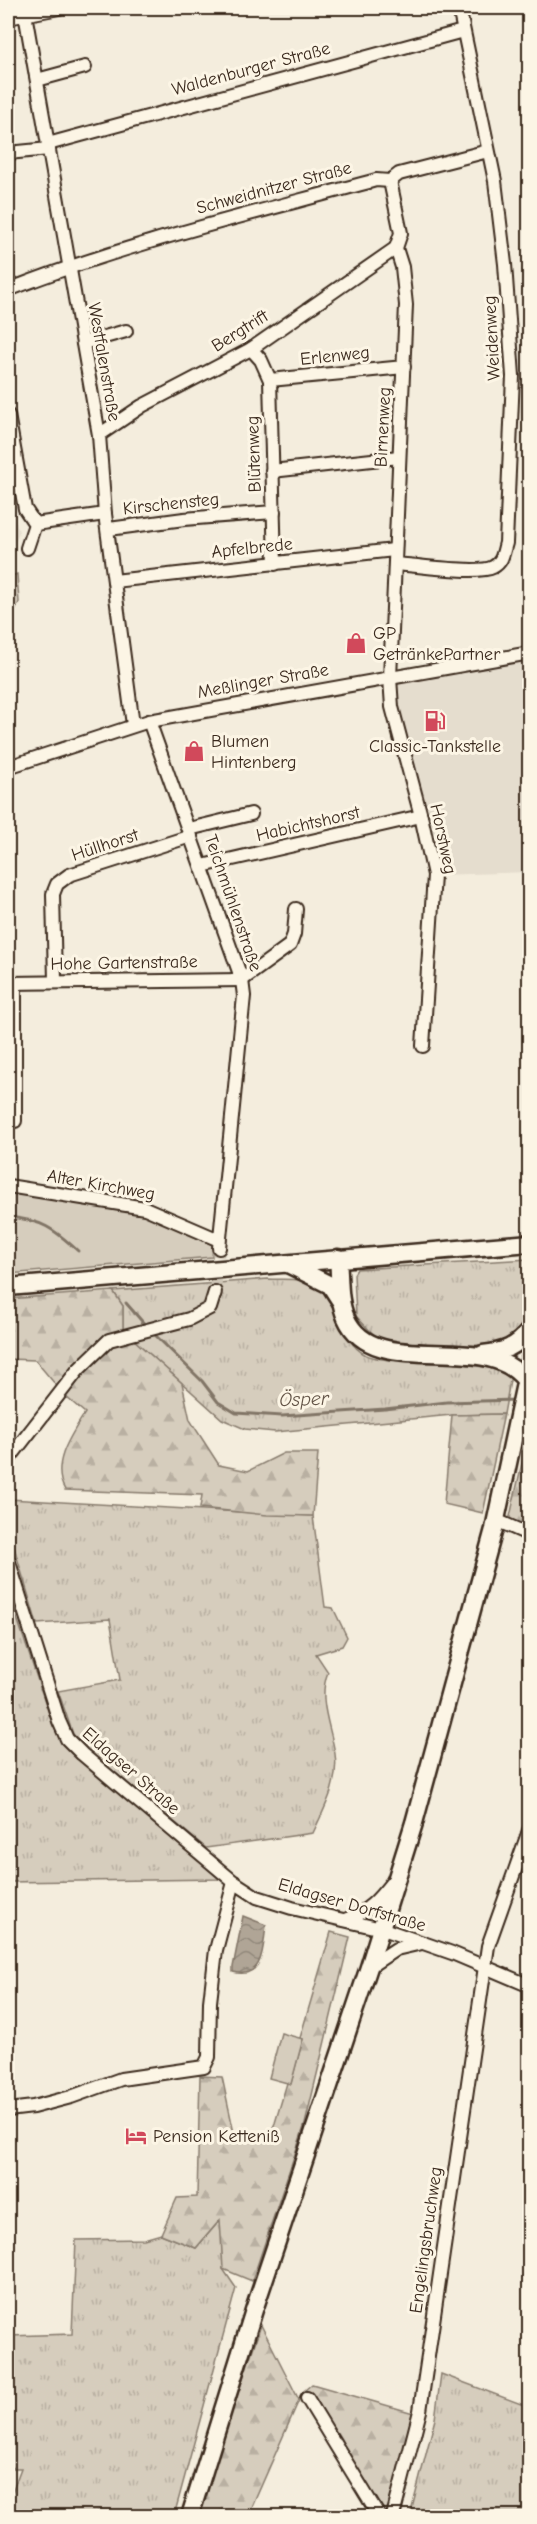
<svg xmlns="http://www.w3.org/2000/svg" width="537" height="2524" font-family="'Comic Neue',sans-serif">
<defs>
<pattern id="grass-tufts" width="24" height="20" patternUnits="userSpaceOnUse" patternTransform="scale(1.5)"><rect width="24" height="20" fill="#d6cdbd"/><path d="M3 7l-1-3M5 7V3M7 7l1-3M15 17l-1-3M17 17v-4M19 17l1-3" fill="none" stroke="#b9b0a2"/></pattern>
<pattern id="forest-firs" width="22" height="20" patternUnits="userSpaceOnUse" patternTransform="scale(1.5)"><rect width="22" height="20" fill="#d6cdbd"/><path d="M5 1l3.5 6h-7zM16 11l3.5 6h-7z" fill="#b9b0a2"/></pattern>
<pattern id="water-waves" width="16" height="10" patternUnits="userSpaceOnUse" patternTransform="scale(1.5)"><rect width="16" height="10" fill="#b0a596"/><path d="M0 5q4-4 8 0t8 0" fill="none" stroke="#90877a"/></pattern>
</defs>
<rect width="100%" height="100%" fill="#f4eddd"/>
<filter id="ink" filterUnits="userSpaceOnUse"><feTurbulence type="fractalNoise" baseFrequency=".0167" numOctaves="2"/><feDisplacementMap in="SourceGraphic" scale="12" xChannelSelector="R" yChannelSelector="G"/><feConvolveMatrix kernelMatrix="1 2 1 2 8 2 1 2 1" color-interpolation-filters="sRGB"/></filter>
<g filter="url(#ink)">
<g fill="#e5ddce">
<path d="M8,491L19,532L8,563Z"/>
<path d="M529,660V872L438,875L394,702L398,682Z"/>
</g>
<g fill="url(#grass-tufts)" stroke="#887c6e" stroke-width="1.5">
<path d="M529,1259C529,1280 530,1318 515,1335C513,1338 507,1342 504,1343C493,1347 394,1345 383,1340C372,1336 364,1324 356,1316L354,1274L357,1269Z"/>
<path d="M268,1279C283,1280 304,1277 318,1285C341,1298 337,1340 366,1355C372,1358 382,1359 389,1360C428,1366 474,1359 511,1375L504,1414L452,1415L275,1432L245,1429L222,1419L123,1330V1306L113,1291Z"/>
<path d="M8,1499L313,1516L325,1607L333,1608L347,1637L342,1646L316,1654L328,1672C317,1700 331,1726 335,1754C339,1783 325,1807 313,1833L206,1848L84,1747L73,1734L58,1691L120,1680L110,1619L37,1624L8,1527Z"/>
<path d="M8,1591L53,1726L71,1753L220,1879L8,1882Z"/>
<path d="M221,2219L223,2269L236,2288L174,2516H8V2503L21,2468H8V2336L72,2334L76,2240L144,2239L161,2234L196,2248Z"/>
<path d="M441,2374L529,2407V2516H410L435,2419Z"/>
</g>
<g fill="url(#forest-firs)" stroke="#887c6e" stroke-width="1.5">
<path d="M17,574L19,602L8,627V577Z"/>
<path d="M113,1291L123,1306V1330L182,1383L190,1420L219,1465L248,1471L284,1453H318L313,1516L267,1515L200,1508L202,1495L65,1490C50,1465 71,1435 85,1413L66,1397L35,1360L8,1359V1299Z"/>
<path d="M504,1414L483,1513L444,1504L452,1415Z"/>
<path d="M529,1432V1529L509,1521Z"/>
<path d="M331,1932L350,1937L305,2124L252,2281L223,2269L220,2220L196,2248L161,2234L177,2198L197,2197L200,2076L222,2077L234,2133L268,2138L275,2123L287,2083H291L303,2039L300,2038Z"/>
<path d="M261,2325L299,2400L248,2516H199L212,2470Z"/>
<path d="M312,2384L417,2414L389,2516H382L304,2391Z"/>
</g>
<g fill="#d6cdbd" stroke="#887c6e" stroke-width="1.5">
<path d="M8,1193L146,1212L213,1245L212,1257L8,1274Z"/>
<path d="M281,2033L303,2039L291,2084L269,2078Z"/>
</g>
<path fill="url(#water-waves)" stroke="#817466" stroke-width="1.5" d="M243,1916L266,1925C263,1947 264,1980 233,1972V1967Z"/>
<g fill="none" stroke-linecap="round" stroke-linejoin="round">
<g stroke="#817466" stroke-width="3">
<path d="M8,1217C42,1220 53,1228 78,1251"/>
<path d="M126,1303L147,1327"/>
<path d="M152,1332L202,1381L218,1402L236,1413L282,1416L385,1409L447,1402L516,1400"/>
</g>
<path stroke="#cfc6b7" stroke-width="12" stroke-dasharray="12 6" stroke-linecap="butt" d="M215,1292L219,1248"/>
<defs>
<g id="minor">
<path d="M24,8L99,435L105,514L133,725"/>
<path d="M8,18L59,8"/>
<path d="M37,80L85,67"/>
<path d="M48,144L463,31"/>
<path d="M8,153L49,149"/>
<path d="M390,181L401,233L396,248L402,267L406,305L390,678L392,707L421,816L434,875L423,1046"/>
<path d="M8,290C127,243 252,214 376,180L390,181L399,174L488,151"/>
<path d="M83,343L126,331"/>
<path d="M251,349L261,360L270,380L275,564"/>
<path d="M270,380L404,367"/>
<path d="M8,415L25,509L35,524L27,548"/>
<path d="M99,435L142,406L251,349L396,248"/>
<path d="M272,471L399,457"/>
<path d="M35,524L105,514"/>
<path d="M109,529L184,519L274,512"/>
<path d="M395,564C415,565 478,575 493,567C503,562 503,552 506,543L513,376L505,264L495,181L459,8"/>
<path d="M114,581L394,550"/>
<path d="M149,721L242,980L244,996L219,1248"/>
<path d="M8,767L149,721L530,653"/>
<path d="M189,829L251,814"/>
<path d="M202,866L421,816"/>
<path d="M242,980L290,945L294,934L296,909"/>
<path d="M55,981L53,894L57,884L69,875L191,836"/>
<path d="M8,983L242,980"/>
<path d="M15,1121V983"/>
<path d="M8,1186L145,1208L219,1240"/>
<path d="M8,1460L78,1370L109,1340L189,1319L210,1308L215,1292"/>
<path d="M498,1521L530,1535"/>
<path d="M8,1559L59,1721L67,1739L82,1754L234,1882L257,1897L292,1908L386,1930L452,1953L530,1986"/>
<path d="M345,1920C368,1912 378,1900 393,1881"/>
<path d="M369,1967L396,1949L422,1943"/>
<path d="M8,2110L33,2107L71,2097L121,2079L204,2067L209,2057L210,2002L216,1950L234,1882"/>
<path d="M307,2398L379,2516"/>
<path d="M393,2516L420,2411L488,1946L530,1828"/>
</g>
<g id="major">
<path d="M338,1258C340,1278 338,1300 346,1318C374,1382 485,1327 525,1380"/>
<path d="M288,1264L330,1285L341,1302"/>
<path d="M8,1287L530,1243"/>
<path d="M483,1354C505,1351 515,1348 530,1330"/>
<path d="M190,2516L254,2310L369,1967L414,1823L494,1529L530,1360"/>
</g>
</defs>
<use href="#minor" stroke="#3b2a1e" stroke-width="16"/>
<use href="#major" stroke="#3b2a1e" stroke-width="21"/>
<use href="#minor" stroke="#fcf5e5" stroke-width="12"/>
<use href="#major" stroke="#fcf5e5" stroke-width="16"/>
</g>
</g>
<defs>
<symbol id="shop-bare" viewBox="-9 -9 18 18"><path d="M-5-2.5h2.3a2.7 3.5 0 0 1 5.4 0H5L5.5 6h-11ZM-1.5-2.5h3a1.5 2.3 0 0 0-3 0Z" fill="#d1495b" stroke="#fcf5e5" stroke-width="2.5" paint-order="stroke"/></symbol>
<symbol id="fuel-bare" viewBox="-9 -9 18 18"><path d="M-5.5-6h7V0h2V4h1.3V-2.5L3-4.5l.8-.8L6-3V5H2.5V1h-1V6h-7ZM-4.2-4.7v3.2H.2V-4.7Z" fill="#d1495b" stroke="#fcf5e5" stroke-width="2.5" paint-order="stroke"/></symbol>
<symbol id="hotel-bare" viewBox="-9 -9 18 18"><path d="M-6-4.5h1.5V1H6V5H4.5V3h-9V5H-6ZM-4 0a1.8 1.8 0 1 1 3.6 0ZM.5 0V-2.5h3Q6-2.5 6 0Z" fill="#d1495b" stroke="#fcf5e5" stroke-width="2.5" paint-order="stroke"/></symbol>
</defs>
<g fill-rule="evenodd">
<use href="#shop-bare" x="341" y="628" width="30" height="30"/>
<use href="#fuel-bare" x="420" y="706" width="30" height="30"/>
<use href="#shop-bare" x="179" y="736" width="30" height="30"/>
<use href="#hotel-bare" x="121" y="2121" width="30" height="30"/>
</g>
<g text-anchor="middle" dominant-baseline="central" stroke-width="6" stroke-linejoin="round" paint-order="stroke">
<g font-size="18" fill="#3b2a1e" stroke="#fcf5e5">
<text transform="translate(251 69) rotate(-15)">Waldenburger Straße</text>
<text transform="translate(274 188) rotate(-15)">Schweidnitzer Straße</text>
<text transform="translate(240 331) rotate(-32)">Bergtrift</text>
<text transform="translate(492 338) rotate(-93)">Weidenweg</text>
<text transform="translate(335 356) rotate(-6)">Erlenweg</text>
<text transform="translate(104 362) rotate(80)">Westfalenstraße</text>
<text transform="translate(383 427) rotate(-87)">Birnenweg</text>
<text transform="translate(254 454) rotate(-92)">Blütenweg</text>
<text transform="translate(171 504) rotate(-6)">Kirschensteg</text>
<text transform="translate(252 548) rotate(-6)">Apfelbrede</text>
<text transform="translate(263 681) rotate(-10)">Meßlinger Straße</text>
<text transform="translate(308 824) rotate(-13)">Habichtshorst</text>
<text transform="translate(443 839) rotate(78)">Horstweg</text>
<text transform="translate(105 845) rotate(-18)">Hüllhorst</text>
<text transform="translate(233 903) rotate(71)">Teichmühlenstraße</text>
<text transform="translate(124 963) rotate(-1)">Hohe Gartenstraße</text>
<text transform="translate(101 1185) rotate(10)">Alter Kirchweg</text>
<text transform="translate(131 1771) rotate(41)">Eldagser Straße</text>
<text transform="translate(352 1905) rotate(16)">Eldagser Dorfstraße</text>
<text transform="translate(426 2240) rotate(-82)">Engelingsbruchweg</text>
</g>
<g font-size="18" fill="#3b2a1e" stroke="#fcf5e5" text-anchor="start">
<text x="373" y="633">GP<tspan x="373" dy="21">GetränkePartner</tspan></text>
<text x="211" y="741">Blumen<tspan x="211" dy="21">Hintenberg</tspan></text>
<text x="435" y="746" text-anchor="middle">Classic-Tankstelle</text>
<text x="153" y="2136">Pension Ketteniß</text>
</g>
<g font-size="20" font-style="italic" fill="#645548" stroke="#fcf5e5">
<text transform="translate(304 1399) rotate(-2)">Ösper</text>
</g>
</g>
<rect width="537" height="2524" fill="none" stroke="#fcf5e5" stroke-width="30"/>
<rect x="15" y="15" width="507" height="2494" fill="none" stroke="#3b2a1e" stroke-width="2" filter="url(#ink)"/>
</svg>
